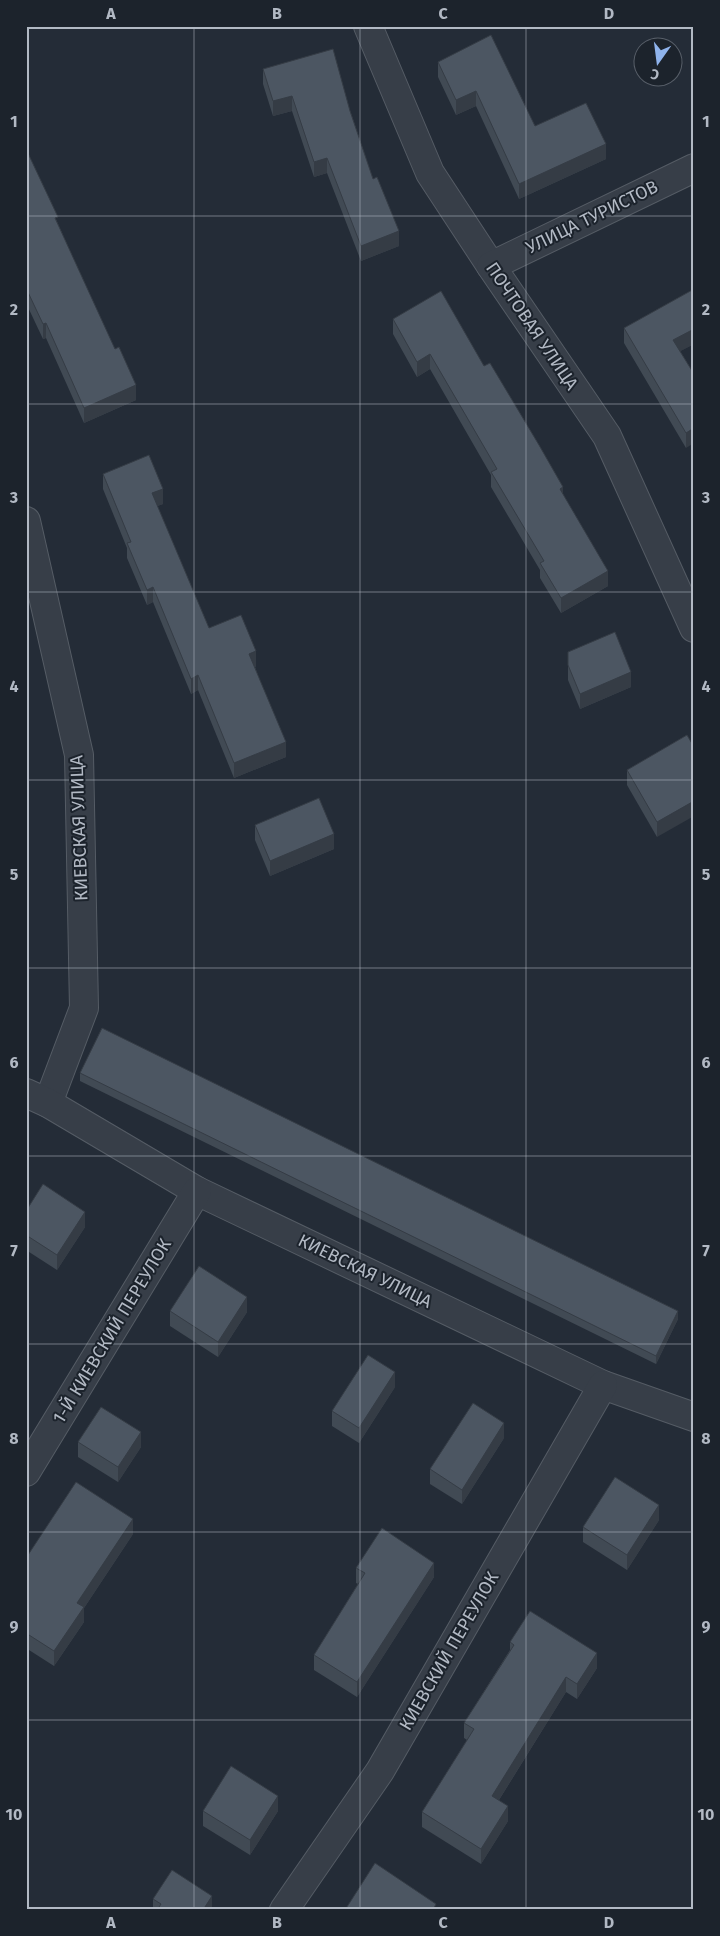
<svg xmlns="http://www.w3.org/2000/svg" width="720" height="1936" font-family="'Fira Sans',sans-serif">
<rect width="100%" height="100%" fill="#242c37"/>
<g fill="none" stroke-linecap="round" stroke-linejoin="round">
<defs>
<g id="street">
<path d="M368,26L430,173L491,266L607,436L694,628"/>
<path d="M491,266L694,168"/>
<path d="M26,521L79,755L84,1008L48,1103"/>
<path d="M26,1093L48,1103L197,1191L603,1385L694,1417"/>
<path d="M26,1472L197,1191"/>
<path d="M284,1910L380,1771L603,1385"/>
</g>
</defs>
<use href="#street" stroke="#555c65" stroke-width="30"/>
<use href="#street" stroke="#373e48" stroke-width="28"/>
</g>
<g fill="#414a54">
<path d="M438,62L535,126L606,159L519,199L476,106L456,115L438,77Z"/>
<path d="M263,69L350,111L373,179L399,246L361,261L327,173L314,177L292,111L273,116L263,84Z"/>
<path d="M26,149L58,224L136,400L84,423L46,338L43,339L26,303Z"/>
<path d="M694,289V344L680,351L694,374L686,448L624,343V328Z"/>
<path d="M393,319L484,366L563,495L608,586L561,613L540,578V570L491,487V475L430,369L417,377L393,334Z"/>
<path d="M103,474L163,504L157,506L209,628L256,666L255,667L286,757L234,778L198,690L191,694L153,602L147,605L127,558V548L103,489Z"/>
<path d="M568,652L631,687L580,709L568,680Z"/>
<path d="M687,735L657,837L627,785V770Z"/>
<path d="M255,825L334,849L270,876L255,840Z"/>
<path d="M80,1073L678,1319L656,1364L80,1081Z"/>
<path d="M26,1211L85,1227L57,1270L26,1250Z"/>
<path d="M170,1311L247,1312L218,1357L170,1326Z"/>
<path d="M395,1387L359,1443L332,1426V1411Z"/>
<path d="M504,1438L462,1504L430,1484V1469Z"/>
<path d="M78,1442L141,1447L118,1482L78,1457Z"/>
<path d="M659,1520L627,1570L583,1542V1527Z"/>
<path d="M133,1534L84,1608V1622L54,1666L29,1650L26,1653V1558Z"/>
<path d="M356,1568L434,1577L357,1697L314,1670V1655L358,1584L356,1583Z"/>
<path d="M510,1642L597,1668L577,1699L566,1692L499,1800L508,1821L481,1864L422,1827V1812L467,1740L464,1738V1723L510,1650Z"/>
<path d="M203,1811H278L250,1855L203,1826Z"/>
<path d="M153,1899L212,1908L211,1910H153Z"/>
</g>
<g fill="#353c45">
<path d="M476,91V106L456,115V100Z"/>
<path d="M292,96V111L273,116V101Z"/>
<path d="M606,144V159L519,199V184Z"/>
<path d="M327,158V173L314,177V162Z"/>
<path d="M399,231V246L361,261V246Z"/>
<path d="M46,323V338L43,339V324Z"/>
<path d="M694,329V344L673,355V340Z"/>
<path d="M430,354V369L417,377V362Z"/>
<path d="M136,385V400L84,423V408Z"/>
<path d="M694,428V443L686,448V433Z"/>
<path d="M563,487V502L560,489Z"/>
<path d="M163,489V504L152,508V493Z"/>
<path d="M608,571V586L561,613V598Z"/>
<path d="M153,587V602L147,605V590Z"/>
<path d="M256,651V666L249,669V654Z"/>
<path d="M631,672V687L580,709V694Z"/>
<path d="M198,675V690L191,694V679Z"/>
<path d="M286,742V757L234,778V763Z"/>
<path d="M694,801V816L657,837V822Z"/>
<path d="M334,834V849L270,876V861Z"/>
<path d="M85,1212V1227L57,1270V1255Z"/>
<path d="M247,1297V1312L218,1357V1342Z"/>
<path d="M678,1311V1319L656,1364V1356Z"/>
<path d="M395,1372V1387L359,1443V1428Z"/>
<path d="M504,1423V1438L462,1504V1490Z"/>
<path d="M141,1432V1447L118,1482V1467Z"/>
<path d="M659,1505V1520L627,1570V1555Z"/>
<path d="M133,1519V1534L84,1608V1622L54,1666V1651L77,1603Z"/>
<path d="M434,1563V1577L357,1697V1682Z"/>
<path d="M29,1635V1650L26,1653V1638Z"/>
<path d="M597,1653V1668L577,1699V1684Z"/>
<path d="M566,1677V1692L492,1811V1796Z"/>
<path d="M278,1796V1811L250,1855V1840Z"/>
<path d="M508,1806V1821L481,1864V1849Z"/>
<path d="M212,1896V1908L211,1910H203Z"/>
</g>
<g fill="#4c5662" stroke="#353c45">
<path d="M491,35L535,126L586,103L606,144L519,184L476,91L456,100L438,62Z"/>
<path d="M333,49L350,111L373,179L377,177L399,231L361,246L327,158L314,162L292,96L273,101L263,69Z"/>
<path d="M26,149L58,217L55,218L115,349L119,347L136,385L84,408L46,323L43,324L26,288Z"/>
<path d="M694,289V329L673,340L694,374V428L686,433L624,328Z"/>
<path d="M441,291L484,366L490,363L539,445L563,487L560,489L608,571L561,598L540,563L544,561L491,472L497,469L430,354L417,362L393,319Z"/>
<path d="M149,455L163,489L152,493L209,628L241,615L256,651L249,654L286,742L234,763L198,675L191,679L153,587L147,590L127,543L131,542L103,474Z"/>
<path d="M615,632L631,672L580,694L568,665V652Z"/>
<path d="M687,735L694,747V801L657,822L627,770Z"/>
<path d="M319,798L334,834L270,861L255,825Z"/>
<path d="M102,1028L678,1311L656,1356L80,1073Z"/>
<path d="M43,1184L85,1212L57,1255L26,1235V1211Z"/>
<path d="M199,1266L247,1297L218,1342L170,1311Z"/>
<path d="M368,1355L395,1372L359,1428L332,1411Z"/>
<path d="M473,1403L504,1423L462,1490L430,1469Z"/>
<path d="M101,1407L141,1432L118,1467L78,1442Z"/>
<path d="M615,1477L659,1505L627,1555L583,1527Z"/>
<path d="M76,1482L133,1519L77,1603L84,1607L54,1651L29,1635L26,1638V1558Z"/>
<path d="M382,1528L434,1563L357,1682L314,1655L365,1573L356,1568Z"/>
<path d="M530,1611L597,1653L577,1684L566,1677L492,1796L508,1806L481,1849L422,1812L474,1729L464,1723L514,1645L510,1642Z"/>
<path d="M231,1766L278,1796L250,1840L203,1811Z"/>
<path d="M375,1863L436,1904L433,1910H345Z"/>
<path d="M172,1870L212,1896L203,1910H157L161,1904L153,1899Z"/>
</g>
<path fill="none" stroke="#b2b9c4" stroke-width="1" stroke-opacity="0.55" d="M194,26V1910M360,26V1910M526,26V1910M26,216H694M26,404H694M26,592H694M26,780H694M26,968H694M26,1156H694M26,1344H694M26,1532H694M26,1720H694"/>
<g text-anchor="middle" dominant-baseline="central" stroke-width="4" stroke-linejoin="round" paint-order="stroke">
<g font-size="18" fill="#b2b9c4" stroke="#1c232c">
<text transform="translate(592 217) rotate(-26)">УЛИЦА ТУРИСТОВ</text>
<text transform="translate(532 326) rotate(56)">ПОЧТОВАЯ УЛИЦА</text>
<text transform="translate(79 828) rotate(-92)">КИЕВСКАЯ УЛИЦА</text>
<text transform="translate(365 1271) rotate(26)">КИЕВСКАЯ УЛИЦА</text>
<text transform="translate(112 1331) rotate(-59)">1-Й КИЕВСКИЙ ПЕРЕУЛОК</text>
<text transform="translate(449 1651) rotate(-60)">КИЕВСКИЙ ПЕРЕУЛОК</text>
</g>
</g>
<rect width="720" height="1936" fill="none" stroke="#1c232c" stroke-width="55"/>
<g transform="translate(658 62) rotate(194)"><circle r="24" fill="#1c232c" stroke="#585f69"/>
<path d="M0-4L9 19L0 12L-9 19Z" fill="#8fb3ec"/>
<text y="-8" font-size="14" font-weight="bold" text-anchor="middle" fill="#b2b9c4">С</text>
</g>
<rect x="28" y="28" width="664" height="1880" fill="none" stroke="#b2b9c4" stroke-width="2"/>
<g font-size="16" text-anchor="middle" font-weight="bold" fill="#b2b9c4">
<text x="111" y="19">A</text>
<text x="277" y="19">B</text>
<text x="443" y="19">C</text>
<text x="609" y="19">D</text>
<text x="14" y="127">1</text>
<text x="706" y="127">1</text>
<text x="14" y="315">2</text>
<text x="706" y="315">2</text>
<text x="14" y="503">3</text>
<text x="706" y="503">3</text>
<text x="14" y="692">4</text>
<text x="706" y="692">4</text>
<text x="14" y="880">5</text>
<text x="706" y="880">5</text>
<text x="14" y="1068">6</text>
<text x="706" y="1068">6</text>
<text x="14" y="1256">7</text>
<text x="706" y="1256">7</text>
<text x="14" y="1444">8</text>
<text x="706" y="1444">8</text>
<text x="14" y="1632">9</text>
<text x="706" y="1632">9</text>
<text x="14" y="1820">10</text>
<text x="706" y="1820">10</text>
<text x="111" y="1928">A</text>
<text x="277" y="1928">B</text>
<text x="443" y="1928">C</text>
<text x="609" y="1928">D</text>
</g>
</svg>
